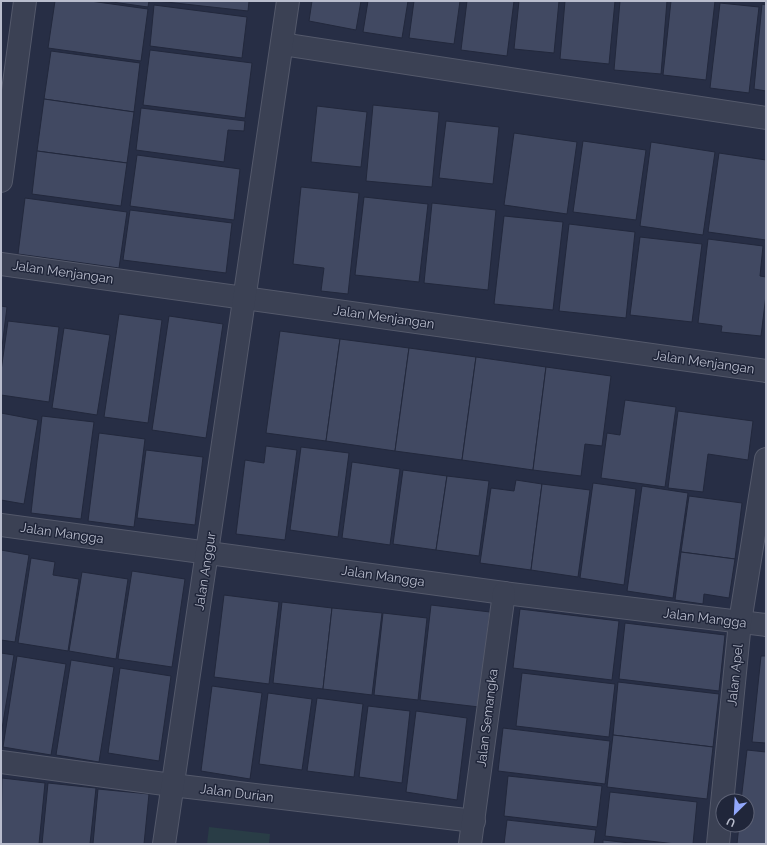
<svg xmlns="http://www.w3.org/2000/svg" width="767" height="845" font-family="Raleway,sans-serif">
<rect width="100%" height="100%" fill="#272e45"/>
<path fill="#293d46" d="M209,827L270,834L269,844H207Z"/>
<g fill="#414962" stroke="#22283c">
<path d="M55,1H90L148,9L141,61L48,48Z"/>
<path d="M105,1H149L148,7Z"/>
<path d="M157,1H249L248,11Z"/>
<path d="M312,1H361L356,30L309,21Z"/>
<path d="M368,1H408L402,38L363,32Z"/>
<path d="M414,1H460L454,44L409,38Z"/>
<path d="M467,1H514L507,56L461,50Z"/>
<path d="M519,1H559L554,53L514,49Z"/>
<path d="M565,1H615L609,64L560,59Z"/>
<path d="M620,1H667L661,74L614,70Z"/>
<path d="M671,1H715L706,80L663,75Z"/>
<path d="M720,3L759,7L749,93L710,88Z"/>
<path d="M762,4L766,5V91L754,89Z"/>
<path d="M154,5L247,17L242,58L150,46Z"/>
<path d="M150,50L252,63L245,118L143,105Z"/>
<path d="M51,51L140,63L134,112L44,99Z"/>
<path d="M44,99L134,112L127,163L37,151Z"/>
<path d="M373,105L439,112L432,187L366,181Z"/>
<path d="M317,106L367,112L361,167L311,162Z"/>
<path d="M141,108L245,121L244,131L228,130L224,162L136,150Z"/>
<path d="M446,121L499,127L493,184L439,178Z"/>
<path d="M514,133L577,142L567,214L504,205Z"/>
<path d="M583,141L646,150L636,220L573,212Z"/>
<path d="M651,142L715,152L703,235L640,226Z"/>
<path d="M37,151L127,163L121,206L32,194Z"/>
<path d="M719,153L766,160V240L708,232Z"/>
<path d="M137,155L240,169L234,220L130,206Z"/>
<path d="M301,187L359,193L348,294L321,291L324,268L293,264Z"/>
<path d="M364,197L428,204L419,282L355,275Z"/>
<path d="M25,198L127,212L119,268L18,254Z"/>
<path d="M432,203L496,210L488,290L424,283Z"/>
<path d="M130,210L232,223L226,273L123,260Z"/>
<path d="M504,216L563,222L553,310L494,304Z"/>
<path d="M569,224L635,232L626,318L559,311Z"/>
<path d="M640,237L702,244L692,322L630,315Z"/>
<path d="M708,239L763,246L760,276L766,277V295L761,336L721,332L722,326L698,323Z"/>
<path d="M1,306L7,307L1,355Z"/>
<path d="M119,314L162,320L148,423L104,417Z"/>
<path d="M169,316L223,324L206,438L152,430Z"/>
<path d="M8,321L59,327L49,402L1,395V371Z"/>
<path d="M64,328L110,335L97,415L52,408Z"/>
<path d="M280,331L340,339L326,441L266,433Z"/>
<path d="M340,339L409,348L395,451L326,441Z"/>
<path d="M409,348L476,357L462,460L395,451Z"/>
<path d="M476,357L546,367L533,470L462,460Z"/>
<path d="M546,367L611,376L602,446L585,444L581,476L533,470Z"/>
<path d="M625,400L676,407L665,487L601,478L607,433L620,435Z"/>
<path d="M678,411L753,421L748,460L708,454L703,492L668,488Z"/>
<path d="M1,413L38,420L24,504L1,500Z"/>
<path d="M42,416L94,422L81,519L31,513Z"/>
<path d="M99,433L145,439L134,527L88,521Z"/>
<path d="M266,446L297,450L285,540L236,534L245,460L264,463Z"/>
<path d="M301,447L349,453L338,537L290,530Z"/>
<path d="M146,450L203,457L195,525L137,518Z"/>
<path d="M352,462L400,469L390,545L342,538Z"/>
<path d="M403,470L447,476L436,550L393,544Z"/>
<path d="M447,476L489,481L479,556L436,550Z"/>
<path d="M516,480L542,484L531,570L480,563L491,488L514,491Z"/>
<path d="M593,483L636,489L624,585L580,578Z"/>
<path d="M542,484L590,490L578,577L531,570Z"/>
<path d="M642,486L688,493L673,598L627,591Z"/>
<path d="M689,496L742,503L735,559L681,552Z"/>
<path d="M1,550L29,555L15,642L1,640Z"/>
<path d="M681,552L735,559L729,598L704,594L703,604L675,600Z"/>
<path d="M31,558L55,562L53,575L79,579L68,651L18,643Z"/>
<path d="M132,571L185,579L172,667L118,659Z"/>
<path d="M82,572L128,579L116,659L69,651Z"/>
<path d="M224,595L279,602L269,684L214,677Z"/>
<path d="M282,602L332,608L323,689L273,683Z"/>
<path d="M431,605L490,612L479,707L420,700Z"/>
<path d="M332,608L382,613L372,695L323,689Z"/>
<path d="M520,609L619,621L612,680L513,668Z"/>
<path d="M383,613L427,618L418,700L374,695Z"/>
<path d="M625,623L725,635L719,691L619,679Z"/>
<path d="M1,653L14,655L1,735Z"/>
<path d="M17,656L66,664L51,755L3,747Z"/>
<path d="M761,656H766V743L752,742Z"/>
<path d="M71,660L114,667L99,762L56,755Z"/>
<path d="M120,668L171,676L159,761L108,753Z"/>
<path d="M522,673L615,684L609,737L516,726Z"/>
<path d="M618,682L719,694L713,747L613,735Z"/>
<path d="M212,686L262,693L250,779L201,771Z"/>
<path d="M268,693L312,699L302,770L259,764Z"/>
<path d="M317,698L363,704L354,777L307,771Z"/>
<path d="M368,706L410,711L402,783L359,777Z"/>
<path d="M416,711L467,718L457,800L406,792Z"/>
<path d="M503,728L610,741L605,784L498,771Z"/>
<path d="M613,735L713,747L707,799L607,787Z"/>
<path d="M747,750L766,752V844H737L739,825H747V801H741Z"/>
<path d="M508,776L602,786L597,827L504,816Z"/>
<path d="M2,778L45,783L39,844H1Z"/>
<path d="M48,783L96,788L90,844H42Z"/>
<path d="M98,789L149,794L144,844H93Z"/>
<path d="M610,792L697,802L693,844H676L605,836Z"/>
<path d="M507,820L596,830L594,844H504Z"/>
<path d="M603,840L639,844H603Z"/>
</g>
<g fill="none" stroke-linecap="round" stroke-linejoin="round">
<defs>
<g id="street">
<path d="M282,44L766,118"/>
<path d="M1,181L25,1"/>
<path d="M1,264L766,371"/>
<path d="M1,525L504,593L766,625"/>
<path d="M1,762L172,785L474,821"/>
<path d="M164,844L288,1"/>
<path d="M470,844L504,593"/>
<path d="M718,844L740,622L766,459"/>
</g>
</defs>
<use href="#street" stroke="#54596b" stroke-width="24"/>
<use href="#street" stroke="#3b4154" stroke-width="22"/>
</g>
<g text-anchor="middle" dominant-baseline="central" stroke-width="3" stroke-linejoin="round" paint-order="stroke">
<g font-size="13" fill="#b9bdcd" stroke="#20263a">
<text transform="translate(63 272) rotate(8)">Jalan Menjangan</text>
<text transform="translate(384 317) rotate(8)">Jalan Menjangan</text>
<text transform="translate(704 362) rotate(8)">Jalan Menjangan</text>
<text transform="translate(62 533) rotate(8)">Jalan Mangga</text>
<text transform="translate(205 571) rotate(-81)">Jalan Anggur</text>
<text transform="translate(383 576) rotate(8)">Jalan Mangga</text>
<text transform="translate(705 618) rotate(7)">Jalan Mangga</text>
<text transform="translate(735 675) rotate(-84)">Jalan Apel</text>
<text transform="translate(487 718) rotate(-83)">Jalan Semangka</text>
<text transform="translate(237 793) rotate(7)">Jalan Durian</text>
</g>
</g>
<rect width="767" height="845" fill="none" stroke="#b9bdcd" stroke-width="4"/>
<g transform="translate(735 813) rotate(204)"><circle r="19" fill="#20263a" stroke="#5d6275"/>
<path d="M0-3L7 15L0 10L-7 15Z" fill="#91a7fb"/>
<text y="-6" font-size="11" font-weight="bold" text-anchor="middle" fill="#b9bdcd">U</text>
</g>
</svg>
